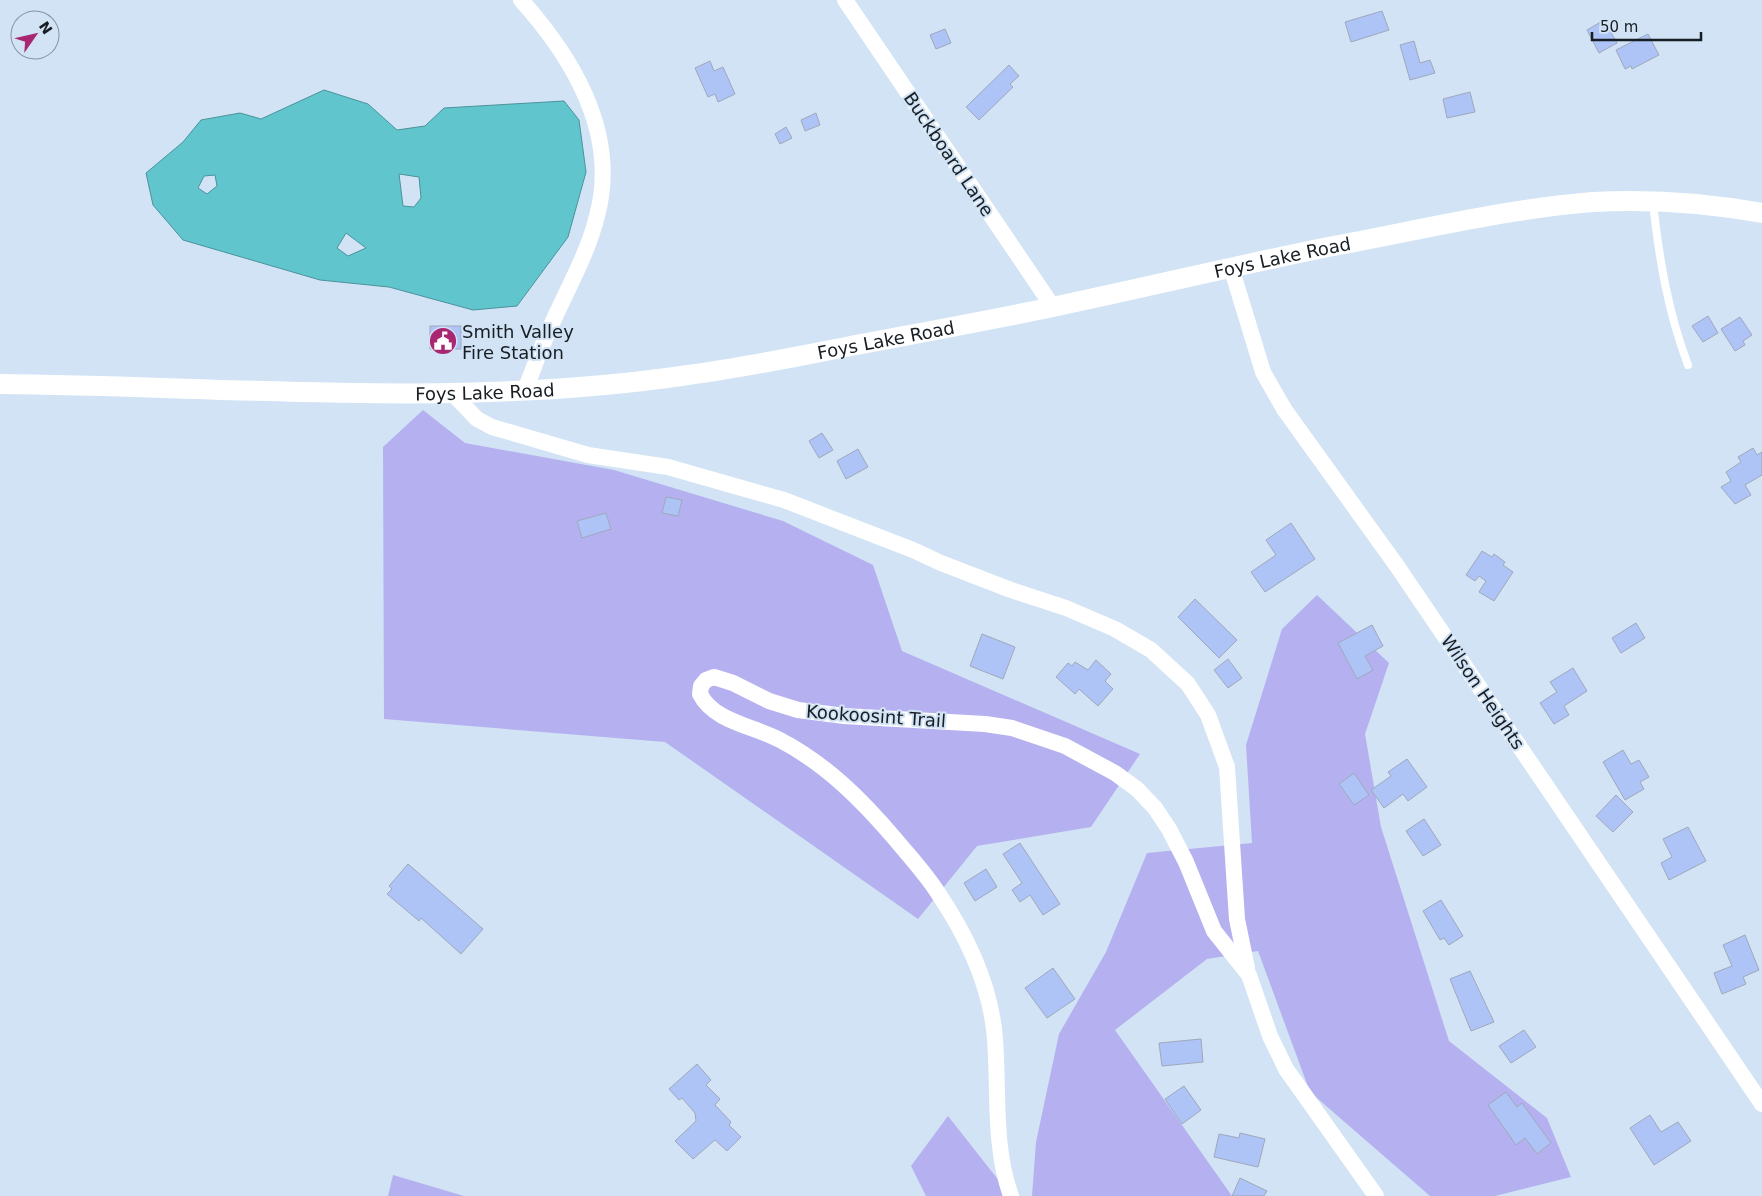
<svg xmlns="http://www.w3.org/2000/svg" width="1762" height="1196" font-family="'DejaVu Sans',sans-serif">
<rect width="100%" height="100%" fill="#d1e3f4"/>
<g fill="#b5b1f0">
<path d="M423,410L465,443L614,470L783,521L873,565L902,651L1140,754L1091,827L977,846L918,919L665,742L384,719L383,447Z"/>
<path d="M1317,595L1389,663L1365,734L1381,827L1449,1041L1547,1118L1571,1177L1495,1196H1430L1310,1092L1258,951L1207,959L1115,1030L1232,1196H1032L1036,1142L1059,1034L1106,952L1147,853L1252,843L1246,745L1282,629Z"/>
<path d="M948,1116L1011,1196H926L911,1166Z"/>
<path d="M393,1175L464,1196H388Z"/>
</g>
<path fill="#61c5ce" stroke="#4a939b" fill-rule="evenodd" d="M324,90L368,104L397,130L425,126L444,108L564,101L579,120L586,172L568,237L517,306L473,310L389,287L320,280L183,240L153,205L146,173L183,142L201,120L240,113L261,119ZM399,174L419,177L421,198L414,207L403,206ZM215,175L217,186L207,194L198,188L204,176ZM346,233L366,248L348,256L337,248Z"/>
<g fill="#aec4f6" stroke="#9fa8bc">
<path d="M1382,11L1389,30L1351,42L1345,22Z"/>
<path d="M1604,20L1617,43L1599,53L1587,30Z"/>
<path d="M945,29L951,43L936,49L930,35Z"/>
<path d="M1648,34L1659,55L1632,69L1631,66L1625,69L1616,50Z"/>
<path d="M1414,41L1420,63L1430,60L1435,73L1410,80L1400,45Z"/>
<path d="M710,61L714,71L723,67L735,94L718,102L715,94L708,97L695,68Z"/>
<path d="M1009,65L1019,76L1010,84L1013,87L979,120L966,107Z"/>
<path d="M1470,92L1475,112L1447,118L1443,99Z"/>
<path d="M816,113L820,125L805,131L801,120Z"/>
<path d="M786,127L792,138L780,144L775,134Z"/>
<path d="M1708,316L1718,333L1703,342L1692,326Z"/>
<path d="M1740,317L1752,335L1743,341L1745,345L1735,351L1721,329Z"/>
<rect x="430" y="326" width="31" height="23"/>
<path d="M822,433L833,450L819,458L809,441Z"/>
<path d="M1753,448L1757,455L1762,452V475L1745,485L1751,495L1735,504L1721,487L1731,481L1726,472L1741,462L1738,457Z"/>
<path d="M858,449L868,467L846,479L837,461Z"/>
<path d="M666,497L682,500L678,516L662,513Z"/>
<path d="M606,513L611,529L582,538L577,521Z"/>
<path d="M1291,523L1315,559L1265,592L1251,572L1276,555L1266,540Z"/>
<path d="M1482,551L1492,557L1494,554L1505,562L1503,565L1513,572L1494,601L1479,592L1486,581L1479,576L1475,581L1466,575Z"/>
<path d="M1195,599L1237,640L1219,658L1178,617Z"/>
<path d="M1636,623L1645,638L1621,653L1612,638Z"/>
<path d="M1372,625L1383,646L1365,656L1373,670L1357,679L1338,643Z"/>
<path d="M982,634L1015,647L1003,679L970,666Z"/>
<path d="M1228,659L1242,678L1228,688L1214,670Z"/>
<path d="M1096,660L1111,674L1105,681L1113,689L1098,706L1079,689L1075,694L1056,677L1068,663L1072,666L1075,662L1088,670Z"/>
<path d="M1573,668L1587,691L1564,706L1569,715L1554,724L1540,703L1557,692L1550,682Z"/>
<path d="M1623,750L1631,764L1639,760L1649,777L1640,782L1644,789L1625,800L1603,762Z"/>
<path d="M1407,759L1427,787L1408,801L1403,794L1384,808L1371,790L1391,776L1388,772Z"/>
<path d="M1354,773L1369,795L1354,805L1339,784Z"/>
<path d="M1616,795L1633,812L1613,832L1596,816Z"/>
<path d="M1424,819L1441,845L1423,856L1406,831Z"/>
<path d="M1688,827L1706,861L1669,880L1661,863L1672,857L1663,839Z"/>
<path d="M1020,843L1060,904L1043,915L1030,895L1020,902L1012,890L1022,883L1003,854Z"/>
<path d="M408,864L483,929L461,954L421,918L419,921L387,894L392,889L389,886Z"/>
<path d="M986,869L997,887L975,901L964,883Z"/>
<path d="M1441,900L1463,936L1449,945L1444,938L1440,940L1423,911Z"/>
<path d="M1745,935L1759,970L1743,977L1746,984L1722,994L1714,973L1732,966L1723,945Z"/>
<path d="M1053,968L1075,999L1047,1018L1025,988Z"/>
<path d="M1470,971L1494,1022L1471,1031L1450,979Z"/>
<path d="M1524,1030L1536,1047L1511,1063L1499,1046Z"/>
<path d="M1201,1039L1203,1062L1162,1066L1159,1043Z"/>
<path d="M697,1064L711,1080L706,1085L720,1099L715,1105L731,1122L729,1125L741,1137L727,1151L715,1140L693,1159L675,1141L696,1121L695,1113L682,1098L679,1100L669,1089Z"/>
<path d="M1184,1086L1201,1110L1182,1124L1165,1099Z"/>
<path d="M1506,1092L1517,1107L1522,1103L1551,1143L1537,1154L1525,1138L1516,1145L1488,1105Z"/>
<path d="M1650,1115L1661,1132L1678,1122L1691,1141L1654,1165L1630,1128Z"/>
<path d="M1240,1133L1265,1139L1258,1167L1214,1157L1219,1134L1239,1138Z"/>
<path d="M1240,1178L1267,1191L1264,1196H1232Z"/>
</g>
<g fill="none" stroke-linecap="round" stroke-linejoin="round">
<path stroke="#fff" stroke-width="8" d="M1653,202C1659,259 1668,312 1688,365"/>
<g stroke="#fff" stroke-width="16">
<path d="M521,0C573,58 619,135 597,216C587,256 566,291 550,328C540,349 533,371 524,392"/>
<path d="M845,0L1053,307"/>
<path d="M1231,267L1263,372L1284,409L1397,566L1762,1104"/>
<path d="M453,394L477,419L492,427L588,455L668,467L784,500L913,550L941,563L1011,590L1066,608L1115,629L1151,650L1188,684L1208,715L1227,767L1237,919L1247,968"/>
<path d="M1011,1196C993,1146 999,1091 995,1039C991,986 967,936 938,893C926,874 910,857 896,840C862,800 826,764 780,740C754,726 714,722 700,694L701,686L706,680L714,677L733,683L769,701L798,710L844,716L985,724L1012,728L1065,746L1115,773L1137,789L1155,808L1169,829L1186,862L1214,931L1249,975L1270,1036L1286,1069L1376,1196"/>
</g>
<path stroke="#fff" stroke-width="20" id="s1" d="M0,384C229,386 460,409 688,375C741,368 794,357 846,347C914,334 981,322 1048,308C1142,288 1235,266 1328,247C1416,231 1504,209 1593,202C1648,199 1707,203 1762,213"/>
</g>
<defs>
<symbol id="civic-disc" viewBox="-11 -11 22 22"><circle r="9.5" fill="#a92672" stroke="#d1e3f4"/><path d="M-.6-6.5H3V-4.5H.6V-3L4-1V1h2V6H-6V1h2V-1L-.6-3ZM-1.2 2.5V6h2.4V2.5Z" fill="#fff"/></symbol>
</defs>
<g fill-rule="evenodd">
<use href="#civic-disc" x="427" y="325" width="32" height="32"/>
</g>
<g text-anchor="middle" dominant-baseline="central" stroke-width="4" stroke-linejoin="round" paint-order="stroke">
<g font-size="18" fill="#161d23" stroke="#d1e3f4">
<text transform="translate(949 154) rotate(56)">Buckboard Lane</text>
<text stroke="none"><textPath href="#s1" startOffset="1295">Foys Lake Road</textPath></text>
<text stroke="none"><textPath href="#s1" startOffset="890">Foys Lake Road</textPath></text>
<text stroke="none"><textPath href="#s1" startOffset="485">Foys Lake Road</textPath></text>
<text transform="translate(1483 692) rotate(56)">Wilson Heights</text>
<text transform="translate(876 716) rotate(4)">Kookoosint Trail</text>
</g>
<g font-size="18" fill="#161d23" stroke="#d1e3f4" text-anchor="start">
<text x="462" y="331">Smith Valley<tspan x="462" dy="21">Fire Station</tspan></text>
</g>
</g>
<g transform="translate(35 35) rotate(56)"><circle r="24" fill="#d1e3f4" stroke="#8694a0"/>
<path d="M0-4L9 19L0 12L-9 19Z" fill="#a92672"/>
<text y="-8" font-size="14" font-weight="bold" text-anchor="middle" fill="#161d23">N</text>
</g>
<path d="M1592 32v8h109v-8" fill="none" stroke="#161d23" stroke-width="2.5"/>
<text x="1600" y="32" font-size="15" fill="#161d23" stroke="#d1e3f4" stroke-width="4" paint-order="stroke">50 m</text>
</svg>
